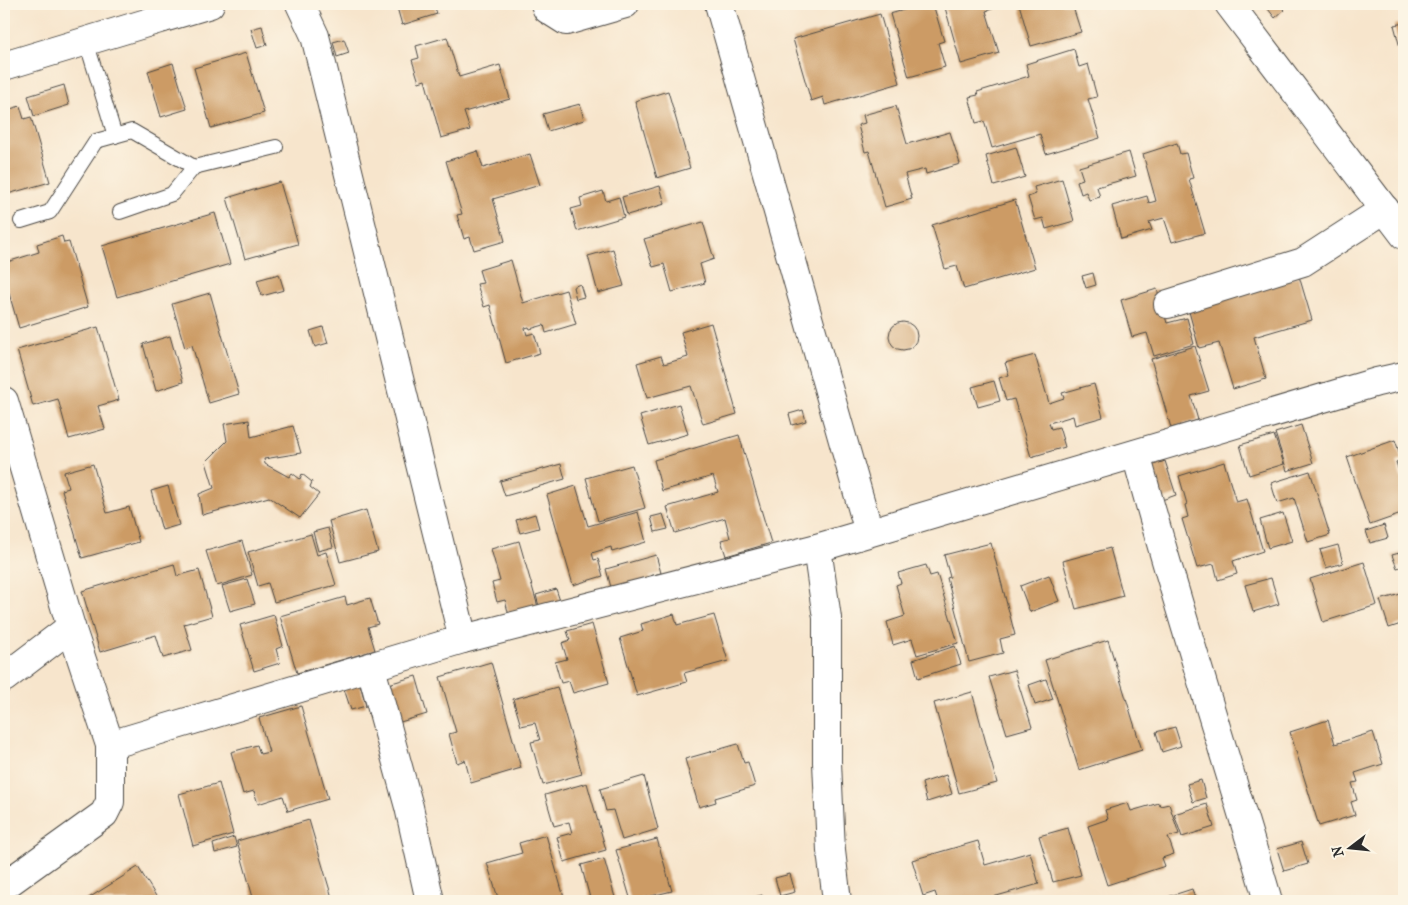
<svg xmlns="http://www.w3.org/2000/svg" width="1408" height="905" font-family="'IM FELL French Canon',serif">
<rect width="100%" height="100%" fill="#fcf5e5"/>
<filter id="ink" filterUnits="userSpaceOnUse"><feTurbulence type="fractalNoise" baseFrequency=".02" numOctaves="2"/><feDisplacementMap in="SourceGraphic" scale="10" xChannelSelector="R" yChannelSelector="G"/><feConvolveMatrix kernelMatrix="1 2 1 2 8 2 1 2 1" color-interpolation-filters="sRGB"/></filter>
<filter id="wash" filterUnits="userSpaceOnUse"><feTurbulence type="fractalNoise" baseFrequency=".0096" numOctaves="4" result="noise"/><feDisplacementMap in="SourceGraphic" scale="20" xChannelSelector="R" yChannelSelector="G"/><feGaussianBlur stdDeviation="1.12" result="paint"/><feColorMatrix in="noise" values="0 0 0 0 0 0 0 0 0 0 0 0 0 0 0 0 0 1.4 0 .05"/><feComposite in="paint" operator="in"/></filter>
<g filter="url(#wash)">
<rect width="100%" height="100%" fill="#f7e5cc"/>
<g id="blocks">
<g fill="#cc9b65">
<path d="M396,4H434L437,14L402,25Z"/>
<path d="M924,4H933L944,41L938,43L945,67L909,77L890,14Z"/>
<path d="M944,4H997L998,7L986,11L999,53L961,64Z"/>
<path d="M1019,4H1072L1081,32L1031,46Z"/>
<path d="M1260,4H1278L1284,10L1275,18L1265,5L1262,7Z"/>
<path d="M880,14L900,83L825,105L823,97L811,101L793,39Z"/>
<path d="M1404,23V63L1394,25Z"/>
<path d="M262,26L267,45L257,48L251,29Z"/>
<path d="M447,37L459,77L500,65L510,99L464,112L470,130L441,138L425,80L419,82L412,60L419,58L416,46Z"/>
<path d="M344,39L349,53L337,57L333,42Z"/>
<path d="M1074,49L1079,67L1088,64L1097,97L1088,99L1100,138L1046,154L1040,134L992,148L984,121L976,123L969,97L978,95L977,92L1029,76L1026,64Z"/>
<path d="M246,53L264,113L211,128L194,68Z"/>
<path d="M173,63L187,109L161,117L148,71Z"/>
<path d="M64,85L69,105L34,116L28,96Z"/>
<path d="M668,91L690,168L657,178L635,101Z"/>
<path d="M580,104L584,120L548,131L543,114Z"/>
<path d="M20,106L24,119L31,117L50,182L4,195V111Z"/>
<path d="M896,106L907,144L950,132L960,164L926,174L925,169L905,174L912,199L885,207L869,151L865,152L858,125L865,123L863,115Z"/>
<path d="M1177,143L1180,154L1186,153L1193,178L1189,179L1205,233L1172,242L1164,218L1149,222L1152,230L1121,239L1112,206L1147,196L1149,203L1156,201L1143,154Z"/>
<path d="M1016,147L1025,177L994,186L986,156Z"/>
<path d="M478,151L483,168L530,154L540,185L493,199L505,241L474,250L470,237L464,239L457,215L462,214L446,161Z"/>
<path d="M1129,152L1136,176L1097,187L1100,197L1089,200L1086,192L1081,194L1077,181L1083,179L1079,167Z"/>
<path d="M1062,179L1074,221L1046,229L1043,218L1035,220L1028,197L1036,194L1034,187Z"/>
<path d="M280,182L298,244L245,259L227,198Z"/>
<path d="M660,186L665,204L627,215L622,197Z"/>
<path d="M603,191L606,201L619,197L624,217L577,231L571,209L582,206L580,198Z"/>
<path d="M1015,200L1035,268L964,289L957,266L945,269L932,225Z"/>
<path d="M215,213L230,264L117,297L102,246Z"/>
<path d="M703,222L714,259L700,264L705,283L672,292L664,264L653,267L644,239Z"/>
<path d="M62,236L64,243L69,242L88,307L19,328L4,276V263L39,252L37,244Z"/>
<path d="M613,249L624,286L598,293L588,256Z"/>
<path d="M511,260L523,303L566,290L576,324L546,333L544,325L530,329L529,327L525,328L527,335L534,333L540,353L506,363L490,305L484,307L477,284L483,283L479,270Z"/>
<path d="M1093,273L1096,285L1086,288L1082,276Z"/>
<path d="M279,274L284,290L262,296L257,280Z"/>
<path d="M1299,276L1312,320L1254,337L1266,379L1233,389L1219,343L1199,348L1188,308Z"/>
<path d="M580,284L584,297L576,299L573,287Z"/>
<path d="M1157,289L1167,323L1187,318L1194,344L1154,356L1147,333L1132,337L1121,300Z"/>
<path d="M210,293L239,394L209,403L192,345L185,348L172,304Z"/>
<circle cx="903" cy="336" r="14"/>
<path d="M711,323L737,414L703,424L691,386L647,398L637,363L661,356L664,364L688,357L681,332Z"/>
<path d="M98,327L119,400L98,406L105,429L69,439L58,399L33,406L17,350Z"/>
<path d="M323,327L328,343L315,347L310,331Z"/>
<path d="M170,336L183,382L156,391L143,344Z"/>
<path d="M1195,346L1209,391L1191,396L1198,420L1171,428L1151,359Z"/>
<path d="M1035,355L1049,403L1064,398L1062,393L1094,384L1103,417L1075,425L1073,416L1049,423L1051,429L1059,427L1065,447L1031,457L1014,399L1006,401L999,378L1009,375L1005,363Z"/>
<path d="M994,381L1000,401L978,407L972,387Z"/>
<path d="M679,404L688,434L649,445L640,416Z"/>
<path d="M803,410L806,421L792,425L789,414Z"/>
<path d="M249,420L251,437L293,426L301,453L264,459L265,464L289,477L292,473L300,479L302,474L312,482L310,487L319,494L300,518L269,497L202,515L199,494L214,488L206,462L227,441L224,424Z"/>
<path d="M1301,425L1313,463L1287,471L1275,433Z"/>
<path d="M739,435L771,543L726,556L721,540L730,538L725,518L675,533L667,507L718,492L713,476L662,491L654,460Z"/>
<path d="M1274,435L1284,464L1249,475L1240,445Z"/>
<path d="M1395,440L1402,460L1396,462L1404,486V513L1370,525L1347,457Z"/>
<path d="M1165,461L1176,495L1159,501L1148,467Z"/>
<path d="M1224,462L1236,502L1247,499L1263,551L1233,561L1237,574L1218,580L1214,564L1197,568L1182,519L1188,517L1185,505L1187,504L1179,476Z"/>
<path d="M93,464L107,513L129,507L139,542L82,558L62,490L69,488L64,472Z"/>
<path d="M561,464L565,479L505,496L500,481Z"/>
<path d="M632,465L645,508L598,521L586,478Z"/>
<path d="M1310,471L1330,535L1308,542L1294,498L1277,503L1271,483Z"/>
<path d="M168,486L179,525L162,530L151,491Z"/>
<path d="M576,486L588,526L638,512L646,542L612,552L611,547L592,553L594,560L598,559L603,576L573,585L547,495Z"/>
<path d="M366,510L378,552L340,562L329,521Z"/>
<path d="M1283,513L1292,541L1268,548L1260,520Z"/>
<path d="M535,514L539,528L520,533L516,520Z"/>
<path d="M663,514L668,529L655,532L651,517Z"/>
<path d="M1384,525L1388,538L1370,543L1366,531Z"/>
<path d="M328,528L333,547L318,551L313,532Z"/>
<path d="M311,534L317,555L326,552L336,585L274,602L268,583L258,586L248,552Z"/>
<path d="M242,541L252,575L217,586L206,551Z"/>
<path d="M519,541L538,607L509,616L505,600L497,602L492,583L500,581L491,549Z"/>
<path d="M991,543L1015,635L1000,639L1003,653L969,662L947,578L950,577L944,555Z"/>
<path d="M1338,545L1343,563L1326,568L1320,550Z"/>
<path d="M1110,548L1123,596L1076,609L1063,561Z"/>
<path d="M1403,552L1404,566L1397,568L1392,555Z"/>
<path d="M656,555L661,573L650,576L651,580L612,591L606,569Z"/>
<path d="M1364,562L1377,605L1323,622L1310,579Z"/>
<path d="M174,564L177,576L199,570L212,616L184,624L192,650L163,658L156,635L100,652L82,591Z"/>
<path d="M926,565L930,576L937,574L958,643L917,655L912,639L893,645L887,622L905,616L896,585L901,583L898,573Z"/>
<path d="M1049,575L1059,601L1030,612L1020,586Z"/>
<path d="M1271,578L1279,604L1253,612L1245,585Z"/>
<path d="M247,579L255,604L230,611L222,586Z"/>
<path d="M556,589L561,604L540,610L536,595Z"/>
<path d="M1404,593V623L1389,628L1380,600Z"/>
<path d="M345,597L347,605L370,598L378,624L368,627L375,650L297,673L280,616Z"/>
<path d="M674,614L677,625L714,615L728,661L684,673L687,682L637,696L620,638L643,631L641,624Z"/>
<path d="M274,615L283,646L276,649L280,663L254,671L240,625Z"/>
<path d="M592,624L609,683L573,693L569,681L561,683L555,662L567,659L562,643L570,640L567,631Z"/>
<path d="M1108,640L1142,750L1079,770L1045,660Z"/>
<path d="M955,646L961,664L918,678L913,660Z"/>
<path d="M491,662L521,768L471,783L465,760L457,763L449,734L456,732L440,677Z"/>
<path d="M1014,670L1032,727L1007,734L989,677Z"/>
<path d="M416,676L427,714L397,723L385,685Z"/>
<path d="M1046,679L1053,699L1035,705L1029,685Z"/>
<path d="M360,684L366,706L351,710L344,689Z"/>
<path d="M557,687L582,774L543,785L531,742L540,740L535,723L521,726L513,699Z"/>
<path d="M972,692L997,783L959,793L934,703Z"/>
<path d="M301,706L328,799L288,811L283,796L258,804L254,791L243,794L231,752L257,745L260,754L269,752L259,718Z"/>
<path d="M1328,720L1335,744L1373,732L1383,764L1355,773L1358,782L1352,783L1357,800L1351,802L1355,815L1319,826L1290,732Z"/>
<path d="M1175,727L1181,746L1162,752L1156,732Z"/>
<path d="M738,744L744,763L748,762L755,786L715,798L716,802L699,807L685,759Z"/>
<path d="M946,775L952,794L927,802L922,783Z"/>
<path d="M644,776L658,829L622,840L613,810L606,811L600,789Z"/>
<path d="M1201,780L1206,798L1193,802L1187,784Z"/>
<path d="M219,783L233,834L193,846L179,794Z"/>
<path d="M587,783L606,850L564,862L557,837L572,833L569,822L554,826L545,795Z"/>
<path d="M1128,803L1131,811L1159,803L1160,806L1169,804L1179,834L1168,837L1174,854L1162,858L1165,866L1107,885L1088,826L1108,819L1105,810Z"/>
<path d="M1207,804L1214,827L1182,837L1174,814Z"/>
<path d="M309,820L333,901H254L237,841Z"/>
<path d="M1068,828L1081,875L1053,882L1039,836Z"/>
<path d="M546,835L565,901H499L487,863L522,853L519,843Z"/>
<path d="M234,837L237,847L215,853L213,844Z"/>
<path d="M657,839L672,891L631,901L616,850Z"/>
<path d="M978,841L985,865L1030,852L1039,884L993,897L994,901H938L935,892L923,896L912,860Z"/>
<path d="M1301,842L1308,864L1284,871L1277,849Z"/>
<path d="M604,859L616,901H583L590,898L581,865Z"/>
<path d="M138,867L159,901H84Z"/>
<path d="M790,874L795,892L780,896L775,878Z"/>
<path d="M1192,889L1196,901H1158V900Z"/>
<path d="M762,895L764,901H741Z"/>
<path d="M1156,897L1157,901H1144Z"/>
</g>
</g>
</g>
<g filter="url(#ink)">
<use href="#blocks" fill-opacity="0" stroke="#4a4743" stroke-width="1"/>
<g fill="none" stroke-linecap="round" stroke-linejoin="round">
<defs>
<g id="service">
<path d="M86,41L115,136"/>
<path d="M120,212L172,194L194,167"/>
<path d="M21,221L50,212L96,141L132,131L194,167L276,147"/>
</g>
<g id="minor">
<path d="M300,4L315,36L463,639"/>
<path d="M545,4L547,9L566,21L625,4"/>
<path d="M719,4L869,532"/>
<path d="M1229,4L1404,235"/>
<path d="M163,18L210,4"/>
<path d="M4,66L163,18L159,4"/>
<path d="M1168,304L1303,262L1385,209"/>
<path d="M4,401L71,627L110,745V802L104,814L4,886"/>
<path d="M1136,454C1176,604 1225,752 1268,901"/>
<path d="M817,548L827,618V762L831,851L837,901"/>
<path d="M371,668L409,807L430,901"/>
<path d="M4,678L71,627"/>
<path d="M110,745L463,639L817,548L1377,382L1404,376"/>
</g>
</defs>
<use href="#service" stroke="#4a4743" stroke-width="16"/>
<use href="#minor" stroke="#4a4743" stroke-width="30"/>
<use href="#service" stroke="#fff" stroke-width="14"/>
<use href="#minor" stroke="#fff" stroke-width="28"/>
</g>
</g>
<rect width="1408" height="905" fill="none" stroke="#fcf5e5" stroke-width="20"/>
<g transform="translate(1350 848) rotate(254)" stroke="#fcf5e5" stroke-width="4" paint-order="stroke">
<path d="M0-4L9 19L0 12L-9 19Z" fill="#2b2b2b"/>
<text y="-8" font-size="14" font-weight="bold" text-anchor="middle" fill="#2b2b2b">N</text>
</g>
</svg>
